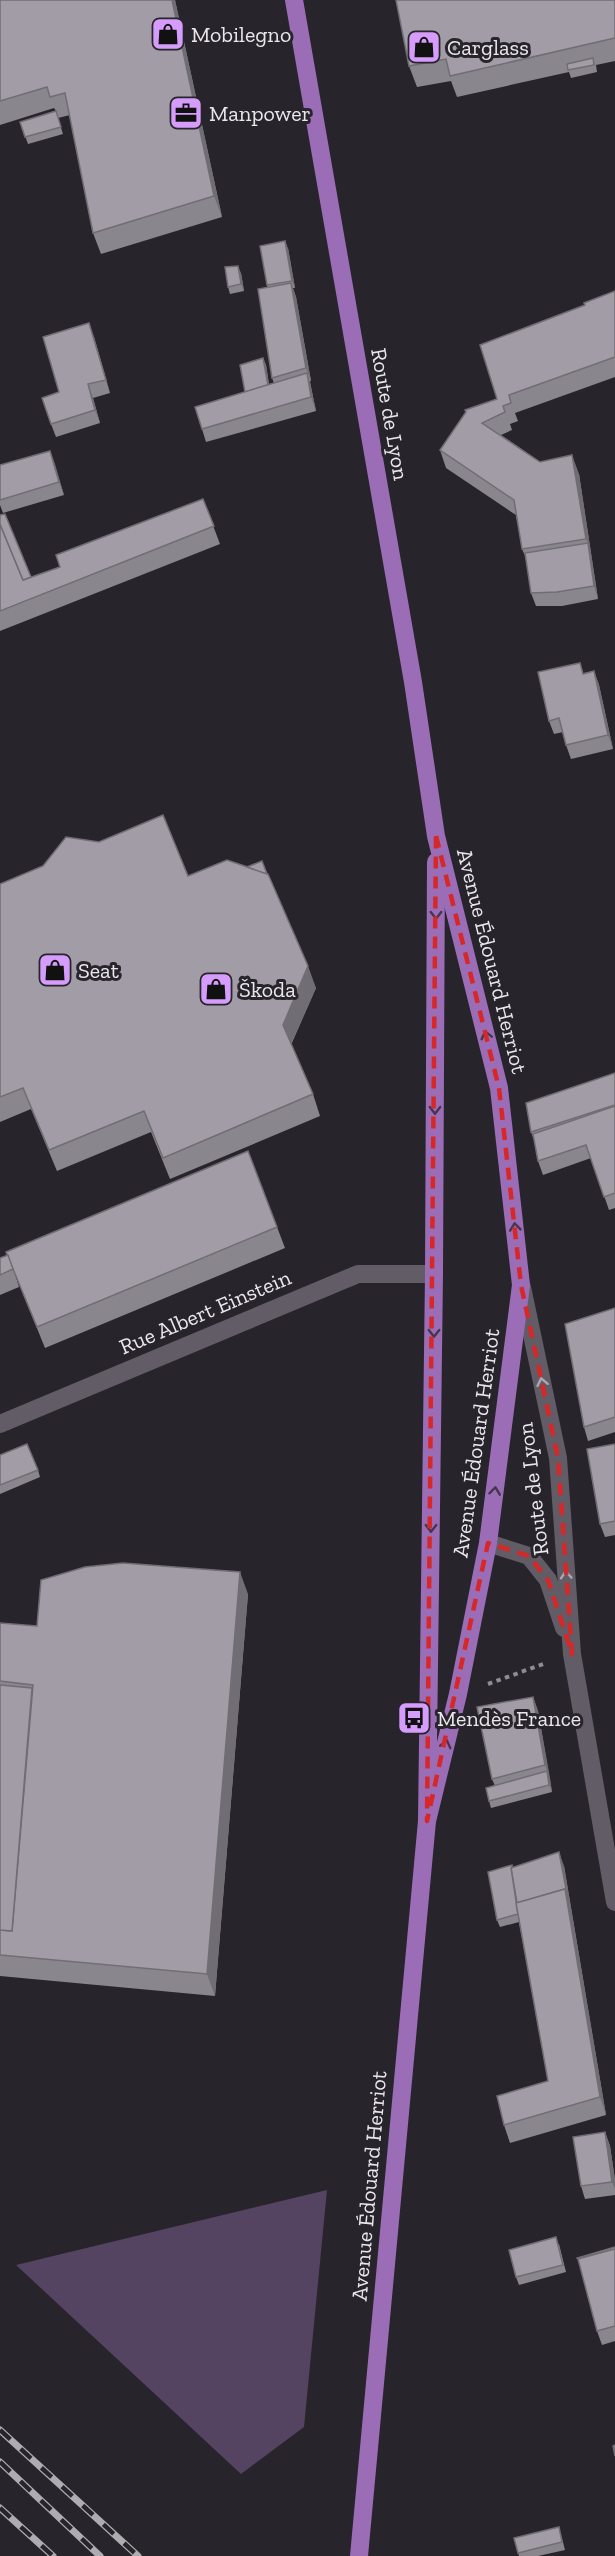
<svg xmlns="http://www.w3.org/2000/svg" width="615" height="2556" font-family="'Zilla Slab',serif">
<rect width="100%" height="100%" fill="#28242b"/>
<path fill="#554362" d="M327,2190L304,2427L241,2474L16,2265Z"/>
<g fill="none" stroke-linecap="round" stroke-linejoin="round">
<path stroke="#8f8c92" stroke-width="4" stroke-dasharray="4.5 4.5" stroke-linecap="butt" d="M488,1684L546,1663"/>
<g stroke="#615c65" stroke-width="18">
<path d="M522,1287L558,1458L572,1654L615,1902"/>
<path d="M0,1424L358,1274H434"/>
<path d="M488,1543L529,1556L548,1580L564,1628"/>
</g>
<g stroke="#9b6db7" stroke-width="18">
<path d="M294,0L413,682L436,836L499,1088L521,1285L488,1543L458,1694L427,1821"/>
<path d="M359,2556L427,1821L434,1274L436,862"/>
</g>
<defs>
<g id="rail">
<path d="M0,2430L138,2556"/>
<path d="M0,2462L100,2556"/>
<path d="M0,2508L53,2556"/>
</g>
</defs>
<use href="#rail" stroke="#afacb1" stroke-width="7"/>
<use href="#rail" stroke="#28242b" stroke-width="4.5" stroke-dasharray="14" stroke-linecap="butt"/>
</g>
<g fill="#8a868e">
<path d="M0,0H175L222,217L101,254L93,233L70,115L58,118L63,134L28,144L20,122L56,111L54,108L0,125Z"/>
<path d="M615,0V61L596,65L597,72L571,78L569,72L457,97L451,81L417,87L409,66Z"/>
<path d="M288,248L295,288H293L296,297L311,381H310L311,387L316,411L206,442L202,429L245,392L263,358L266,365L269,384L274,383L272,378L267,285Z"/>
<path d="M241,273L244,291L230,294L228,287Z"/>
<path d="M615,291V377L515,413L518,421L510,424L512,430L501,435L540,462L579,474L598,599L562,606H536L531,593L526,558L522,549L516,515L446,468L440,450L466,413L465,410L497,399Z"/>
<path d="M94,337L110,393L93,398L100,423L56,437L51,424L59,392Z"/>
<path d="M50,451L64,495L3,513L0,505V465Z"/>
<path d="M203,499L220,544L0,631V515L31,577L60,567Z"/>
<path d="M594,671L599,685L613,749L571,759L566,745L563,732L554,734L549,721L584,673Z"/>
<path d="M188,876L316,988L291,1045L313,1094L320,1116L170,1179L151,1132L57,1171L31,1109L0,1122V884Z"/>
<path d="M615,1073V1208L609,1210L591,1158L543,1175L538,1161L534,1140L531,1132Z"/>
<path d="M277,1227L285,1248L45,1348L15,1274L19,1287L0,1295V1258Z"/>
<path d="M615,1308V1432L588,1441L584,1427Z"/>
<path d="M615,1444V1535L605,1537L600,1524Z"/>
<path d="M0,1455L38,1470L40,1477L0,1494Z"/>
<path d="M248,1594L215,1996L0,1976V1623L37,1626Z"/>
<path d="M533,1697L538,1711L552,1792L491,1808L489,1801L495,1786L492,1779Z"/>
<path d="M564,1866L606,2115L510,2143L504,2125L548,2081L519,1922L500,1927L497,1920Z"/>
<path d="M605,2132L610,2146L615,2180V2195L585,2199L581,2186Z"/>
<path d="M559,2244L566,2272L519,2285L516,2277Z"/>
<path d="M615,2247V2341L602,2345L597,2331Z"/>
<path d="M561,2534L565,2550L538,2556H519L514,2538Z"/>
</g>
<g fill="#716d74">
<path d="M172,0H175L222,217L214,196Z"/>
<path d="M285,241L288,248L295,288L292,281Z"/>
<path d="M238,266L241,273L244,291L241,284Z"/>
<path d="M291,283L296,297L311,381L306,368Z"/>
<path d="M89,323L94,337L110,393L106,380Z"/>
<path d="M263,358L266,365L270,392L268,385Z"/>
<path d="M307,373L311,387L316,411L311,397Z"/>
<path d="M88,384L93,398L100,423L95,410Z"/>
<path d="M50,451L55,464L64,495L59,482Z"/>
<path d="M572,455L579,474L598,599L594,586L588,543L586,539Z"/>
<path d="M594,671L599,685L613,749L608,735Z"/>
<path d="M308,966L316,988L290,1046L283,1025Z"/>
<path d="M240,1572L248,1594L215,1996L207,1974Z"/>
<path d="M533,1697L538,1711L550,1778L545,1765Z"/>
<path d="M547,1771L550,1778L552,1792L549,1785Z"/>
<path d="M559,1852L564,1866L606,2115L600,2097Z"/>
<path d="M605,2132L610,2146L615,2180V2189L612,2182Z"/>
</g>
<g fill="#a19ca5" stroke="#716d74" stroke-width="1.5">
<path d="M0,0H172L214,196L93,233L65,93L50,97L47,87L0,101Z"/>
<path d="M396,0H615V38L450,76L446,59L409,66Z"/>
<path d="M593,58L594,65L568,70L567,64Z"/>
<path d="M56,111L61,127L25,137L20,122Z"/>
<path d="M285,241L292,281L267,285L260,246Z"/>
<path d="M238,266L241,284L228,287L225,267Z"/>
<path d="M291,283L306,368L272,378L258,289Z"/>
<path d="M615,291V357L509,395L511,403L503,406L505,412L482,423L540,462L572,455L586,539L522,549L514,500L440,450L466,412L465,410L497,399L480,345L585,305L584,303Z"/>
<path d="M89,323L106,380L88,384L95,410L51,424L42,398L59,392L43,337Z"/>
<path d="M263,358L268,385L245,392L240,365Z"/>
<path d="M307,373L311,397L202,429L195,407Z"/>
<path d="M50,451L59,482L0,500V465Z"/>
<path d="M203,499L214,526L0,611V524L23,580L60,567L56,555Z"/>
<path d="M5,514L31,577L23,580L0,524V515Z"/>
<path d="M588,543L594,586L557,592L531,593L525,553Z"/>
<path d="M580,663L583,674L594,671L608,735L566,745L559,718L549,721L538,672Z"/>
<path d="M163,815L188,876L227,860L268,874L308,966L283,1025L313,1094L163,1158L144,1111L49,1150L23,1088L0,1097V884L43,866L66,837L99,842Z"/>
<path d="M262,861L267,874L247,867Z"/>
<path d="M615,1073V1105L531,1132L526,1103Z"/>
<path d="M615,1106V1193L604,1197L586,1145L538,1161L533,1134Z"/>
<path d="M248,1151L277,1227L37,1327L6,1252Z"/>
<path d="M8,1255L13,1269L0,1275V1258Z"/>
<path d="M615,1308V1417L584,1427L565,1324Z"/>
<path d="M27,1444L38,1470L0,1485V1455Z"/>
<path d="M615,1444V1521L600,1524L587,1449Z"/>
<path d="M123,1563L240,1572L207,1974L0,1955V1930L12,1931L33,1685L0,1681V1623L37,1626L41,1580L85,1567Z"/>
<path d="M0,1685L32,1688L12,1931L0,1930Z"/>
<path d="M533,1697L545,1765L492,1779L477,1707Z"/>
<path d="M547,1771L549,1785L489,1801L486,1788Z"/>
<path d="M559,1852L567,1894L565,1889L517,1903L511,1868Z"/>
<path d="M512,1865V1867L511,1868L518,1914L497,1920L488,1872Z"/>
<path d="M565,1889L600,2097L504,2125L497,2096L548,2081L516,1903Z"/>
<path d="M605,2132L612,2182L581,2186L573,2137Z"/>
<path d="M556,2237L563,2265L516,2277L509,2250Z"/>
<path d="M615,2247V2249L578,2259L577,2258Z"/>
<path d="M615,2249V2326L597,2331L578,2259Z"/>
<path d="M615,2445V2456L613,2446Z"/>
<path d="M559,2527L562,2542L518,2553L514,2538Z"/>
</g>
<defs><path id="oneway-chevron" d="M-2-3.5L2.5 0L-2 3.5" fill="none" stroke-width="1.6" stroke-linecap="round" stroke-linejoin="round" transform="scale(1.5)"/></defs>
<g stroke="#45364e">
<use href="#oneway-chevron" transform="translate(436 915) rotate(90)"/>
<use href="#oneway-chevron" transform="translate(486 1035) rotate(-104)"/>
<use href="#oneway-chevron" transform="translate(435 1110) rotate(90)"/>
<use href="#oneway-chevron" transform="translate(515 1227) rotate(-96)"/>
<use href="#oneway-chevron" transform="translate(434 1333) rotate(91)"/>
<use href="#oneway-chevron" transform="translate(495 1491) rotate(-83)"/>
<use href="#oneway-chevron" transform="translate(431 1528) rotate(91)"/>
<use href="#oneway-chevron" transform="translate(446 1744) rotate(-76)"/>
</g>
<g stroke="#aca8af">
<use href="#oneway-chevron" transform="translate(542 1382) rotate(-102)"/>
<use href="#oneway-chevron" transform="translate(566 1575) rotate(-94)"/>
</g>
<path fill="none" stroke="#d62828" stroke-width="4.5" stroke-dasharray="12 8" stroke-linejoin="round" d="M436,836L499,1088L521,1285L558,1458L572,1654L548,1580L529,1556L488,1543L427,1821Z"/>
<defs>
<symbol id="shop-square" viewBox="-11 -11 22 22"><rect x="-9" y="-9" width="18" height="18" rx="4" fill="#d59cfb" stroke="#28242b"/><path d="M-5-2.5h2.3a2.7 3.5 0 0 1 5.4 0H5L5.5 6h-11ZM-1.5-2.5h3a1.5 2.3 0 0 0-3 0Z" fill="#111"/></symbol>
<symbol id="office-square" viewBox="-11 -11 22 22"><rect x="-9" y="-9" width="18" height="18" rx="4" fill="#d59cfb" stroke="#28242b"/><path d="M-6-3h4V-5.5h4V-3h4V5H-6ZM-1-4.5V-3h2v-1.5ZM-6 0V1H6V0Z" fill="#111"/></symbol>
<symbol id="bus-square" viewBox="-11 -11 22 22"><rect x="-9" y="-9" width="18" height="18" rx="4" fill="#d59cfb" stroke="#28242b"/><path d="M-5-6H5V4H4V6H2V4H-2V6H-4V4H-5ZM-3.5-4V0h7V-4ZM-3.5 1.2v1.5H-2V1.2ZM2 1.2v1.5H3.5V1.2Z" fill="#111"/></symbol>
</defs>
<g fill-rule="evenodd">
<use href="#shop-square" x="149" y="15" width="38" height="38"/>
<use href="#shop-square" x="405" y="28" width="38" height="38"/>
<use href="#office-square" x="167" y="94" width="38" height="38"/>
<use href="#shop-square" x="36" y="951" width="38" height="38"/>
<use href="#shop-square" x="197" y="970" width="38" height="38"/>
<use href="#bus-square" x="395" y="1699" width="38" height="38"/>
</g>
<g text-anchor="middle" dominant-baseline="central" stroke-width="6" stroke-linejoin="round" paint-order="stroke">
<g font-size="22" fill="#eae7ec" stroke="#28242b" text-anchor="start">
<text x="191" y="34">Mobilegno</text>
<text x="447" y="47">Carglass</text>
<text x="209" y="113">Manpower</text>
<text x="78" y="970">Seat</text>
<text x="239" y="989">Škoda</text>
<text x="437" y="1718">Mendès France</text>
</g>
<g font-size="22" fill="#eae7ec" stroke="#28242b">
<text transform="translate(390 414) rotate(80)">Route de Lyon</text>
<text transform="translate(492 961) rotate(76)">Avenue Édouard Herriot</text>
<text transform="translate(205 1312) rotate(-23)">Rue Albert Einstein</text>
<text transform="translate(476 1443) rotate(-82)">Avenue Édouard Herriot</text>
<text transform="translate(533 1489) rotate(-97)">Route de Lyon</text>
<text transform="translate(369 2186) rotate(-85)">Avenue Édouard Herriot</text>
</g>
</g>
</svg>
